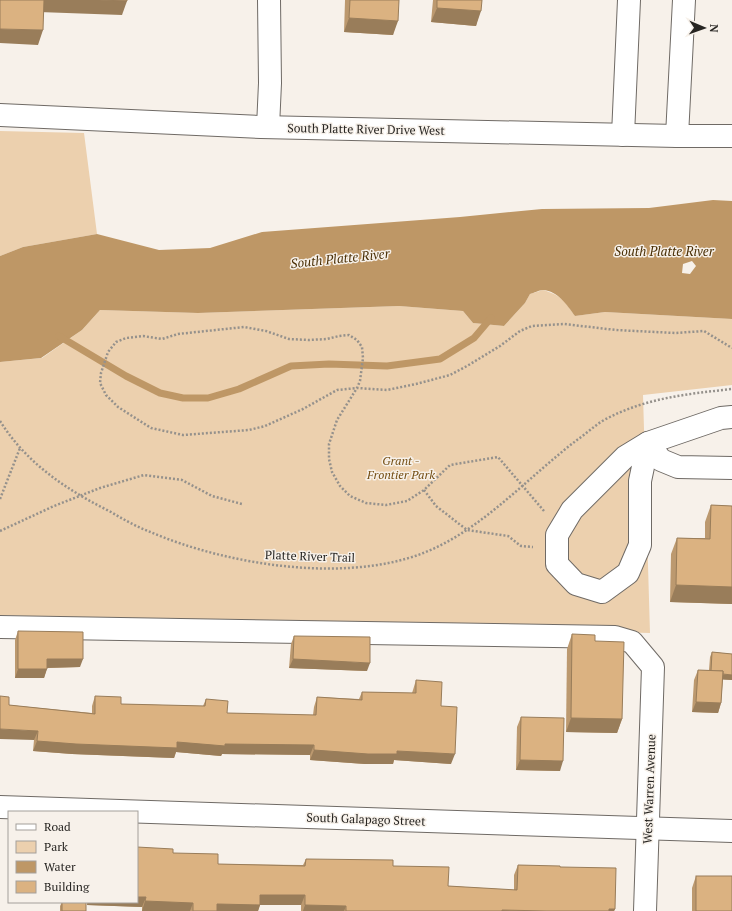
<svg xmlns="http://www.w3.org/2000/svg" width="732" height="911" font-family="'PT Serif',serif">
<rect width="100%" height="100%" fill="#f7f1ea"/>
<g fill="#ecd0ae">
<path d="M0,131L84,133L97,234L23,247L0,256Z"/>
<path d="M543,290C562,296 564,300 575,316L605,312L732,319V385L643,395L650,633L106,619L0,615V362L42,358L82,330L100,310L198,313L399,306L463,311L473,323L504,326L525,303L530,294Z"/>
</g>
<path fill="#be9766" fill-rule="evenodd" d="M713,200L732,201V319L605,312L575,316C567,305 558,291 543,290C539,290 534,293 530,294L525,303L504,326L473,323L463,311L399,306L198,313L100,310L82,330L41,358L0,362V256L23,247L97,234L159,250L210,248L262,232L460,217L542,209L649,208ZM692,261L696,266L690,274L682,273L683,264Z"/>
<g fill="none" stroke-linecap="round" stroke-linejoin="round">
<path stroke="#be9766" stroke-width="7" d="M59,336L126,376L160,393L183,398H208L239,389L291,366L329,364L387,366L440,359L474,338L491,318"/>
<defs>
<g id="minor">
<path d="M0,115L261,127L677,136H732"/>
<path d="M268,127L270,83L269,0"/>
<path d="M623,135L629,0"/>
<path d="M677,136L684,0"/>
<path d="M648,443L640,481V545L628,573L602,592L576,584L557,564V535L572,510L625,457L648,443L721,418L732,417"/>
<path d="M648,443L661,460L678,467L732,468"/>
<path d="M0,627L615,637L632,642L653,667L645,911"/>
<path d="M0,807L732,831"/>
</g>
</defs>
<use href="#minor" stroke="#6f6a65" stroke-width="24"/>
<g stroke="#95918c" stroke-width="2.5" stroke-dasharray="2 2" stroke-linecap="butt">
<path d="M0,421C27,464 67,490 111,512C123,519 135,526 148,531C228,566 359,587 439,546C490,521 532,474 577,440C586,434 594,426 604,420C645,398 687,394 732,389"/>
<path d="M424,490L436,506L467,530L508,536L521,546L533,547"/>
<path d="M0,499L20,448"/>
<path d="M544,511L498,457L450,465L424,490L407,501L386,505L366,503L350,496L340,486L332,472L329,459V444L337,420L357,388L360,381L363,358L362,347L357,340L349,335L339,336L327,339L309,340L289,339L266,331L244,327L178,334L162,339L143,336L126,338L116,342L108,352L101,373L100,383L106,395L118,407L151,428L183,435L249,430L265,426L303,409L337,390L357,388L387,390L416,384L450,375L467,366L500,346L520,331L532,326L564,324L616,330L675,333L704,331L732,348"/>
<path d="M0,531L54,506L100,488L144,475L182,480L212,496L242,504"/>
</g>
<use href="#minor" stroke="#fff" stroke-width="22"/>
</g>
<g fill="#bc996f">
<path d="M345,0H399L393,35L344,32Z"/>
<path d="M433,0H482L476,26L431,22Z"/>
<path d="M711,505L732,506V604L670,602L671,554L677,538H705V522Z"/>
<path d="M18,631L80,667L47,668L44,678H15V640Z"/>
<path d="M572,634L595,641L622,719L617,733L566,732L567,649Z"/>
<path d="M294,636L367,671L289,668L291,644Z"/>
<path d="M712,652L732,654V680L723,679L721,703L718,713L692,712L694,680L698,670H709L710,657Z"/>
<path d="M416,680L441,706L451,764L394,760L393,764H365L310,760V755L222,754L221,756L176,752L174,758L72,754L33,751L34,740L9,705L92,713V706L95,696L121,704L203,706L206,699L227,713L313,715L314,707L317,697L359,699L362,692L412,693L413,690Z"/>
<path d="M521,717L560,771L516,770L517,727Z"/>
<path d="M173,853L218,864L303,865L306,859L393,866L448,886L514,890V875L518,865L560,867L615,909L614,911H301V905H260L258,911H142V907L87,905V902H137Z"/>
<path d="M696,876L732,911H692V888Z"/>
<path d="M62,902H86V911H60V906Z"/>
</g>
<g fill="#997d5a">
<path d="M43,0H99L127,1L122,15L39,12Z"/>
<path d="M437,8L481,11L476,26L431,22Z"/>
<path d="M349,18L398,21L393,35L344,32Z"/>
<path d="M0,29L43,30L38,45L0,43Z"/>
<path d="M676,585L732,587V604L670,602Z"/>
<path d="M47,659H83L80,667L44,668Z"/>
<path d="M293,659L370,663L367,671L289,668Z"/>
<path d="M18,669H47L44,678H15Z"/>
<path d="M711,674L732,675V680L709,679Z"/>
<path d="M696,702L721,703L718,713L692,712Z"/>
<path d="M571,718L622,719L617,733L566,732Z"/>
<path d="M0,729L38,731L34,740L0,739Z"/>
<path d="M37,741L177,742L314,745L310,755L222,754L221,756L176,752L174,758L72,754L33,751Z"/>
<path d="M314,750L397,751L455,754L451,764L394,760L393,764H365L310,760Z"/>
<path d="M520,760L563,761L560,771L516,770Z"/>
<path d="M260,895H305L301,905H260L258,911H215L217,904Z"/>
<path d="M137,897H146L142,907L87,905L88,902H137Z"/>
<path d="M145,901L193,903L190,911H142Z"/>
<path d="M305,905L346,906L344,911H303Z"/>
<path d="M609,909H615L614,911H608Z"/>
<path d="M502,910L546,911H502Z"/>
</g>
<g fill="#dbb281" stroke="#997d5a">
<path d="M0,0H44L43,30L0,29Z"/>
<path d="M99,0H127V1Z"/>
<path d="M350,0H399L398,21L349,18Z"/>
<path d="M437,0H482L481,11L437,8Z"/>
<path d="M711,505L732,506V587L676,585L677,538L710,539Z"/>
<path d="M18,631L83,632V659H47V669H18Z"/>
<path d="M572,634L595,635V641L624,642L622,719L571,718Z"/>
<path d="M294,636L370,637V663L293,659Z"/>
<path d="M712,652L732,654V675L723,674V671H711Z"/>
<path d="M698,670L723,671L721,703L696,702Z"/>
<path d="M416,680L442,682L441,706L457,707L455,754L397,751V754H368L314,750V745L225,744V746L177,742V748L76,744L37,741L38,731L0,729V696L9,697V705L95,714V696L121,697V704L205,706L206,699L228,701L227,713L316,715L317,697L362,700V692L416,693Z"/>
<path d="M521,717L564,718L563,761L520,760Z"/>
<path d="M137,847L173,849V853L218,854V864L305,866L306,859L393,860V866L449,867L448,886L517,890L518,865L560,866V867L616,868L615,909H609V911H546L502,910V911H346V906L305,905V895H260V905L217,904V911H193V903L145,901L146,897H137Z"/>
<rect x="696" y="876" width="36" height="35"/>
<rect x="62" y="902" width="24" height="9"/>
</g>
<g text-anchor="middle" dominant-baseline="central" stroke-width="3" stroke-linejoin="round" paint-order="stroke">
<g font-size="12" fill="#272522" stroke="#f7f1ea">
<text transform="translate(366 129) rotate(1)">South Platte River Drive West</text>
<text transform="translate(310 556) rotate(2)">Platte River Trail</text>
<text transform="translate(649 789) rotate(-88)">West Warren Avenue</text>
<text transform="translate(366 819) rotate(2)">South Galapago Street</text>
</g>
<g font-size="12" font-style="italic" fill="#744d12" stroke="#f7f1ea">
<text x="401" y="460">Grant -<tspan x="401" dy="14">Frontier Park</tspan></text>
</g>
<g font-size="13" font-style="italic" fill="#4a2f05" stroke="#f7f1ea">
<text x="664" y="251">South Platte River</text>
<text transform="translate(340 258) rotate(-6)">South Platte River</text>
</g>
</g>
<rect x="8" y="811" width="130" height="92" fill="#f7f1ea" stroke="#a49f9a"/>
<rect x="16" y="824" width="20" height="6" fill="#ffffff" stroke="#a49f9a"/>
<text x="44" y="831" font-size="12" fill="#272522">Road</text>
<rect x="16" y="841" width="20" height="12" fill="#ecd0ae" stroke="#a49f9a"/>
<text x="44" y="851" font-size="12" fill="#272522">Park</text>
<rect x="16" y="861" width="20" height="12" fill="#be9766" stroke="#a49f9a"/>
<text x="44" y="871" font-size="12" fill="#272522">Water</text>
<rect x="16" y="881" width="20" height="12" fill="#dbb281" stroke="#a49f9a"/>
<text x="44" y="891" font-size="12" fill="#272522">Building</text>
<g transform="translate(704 28) rotate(92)" stroke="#f7f1ea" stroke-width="3" paint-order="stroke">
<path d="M0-3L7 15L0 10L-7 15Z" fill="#272522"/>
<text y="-6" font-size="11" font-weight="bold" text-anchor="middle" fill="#272522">N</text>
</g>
</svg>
